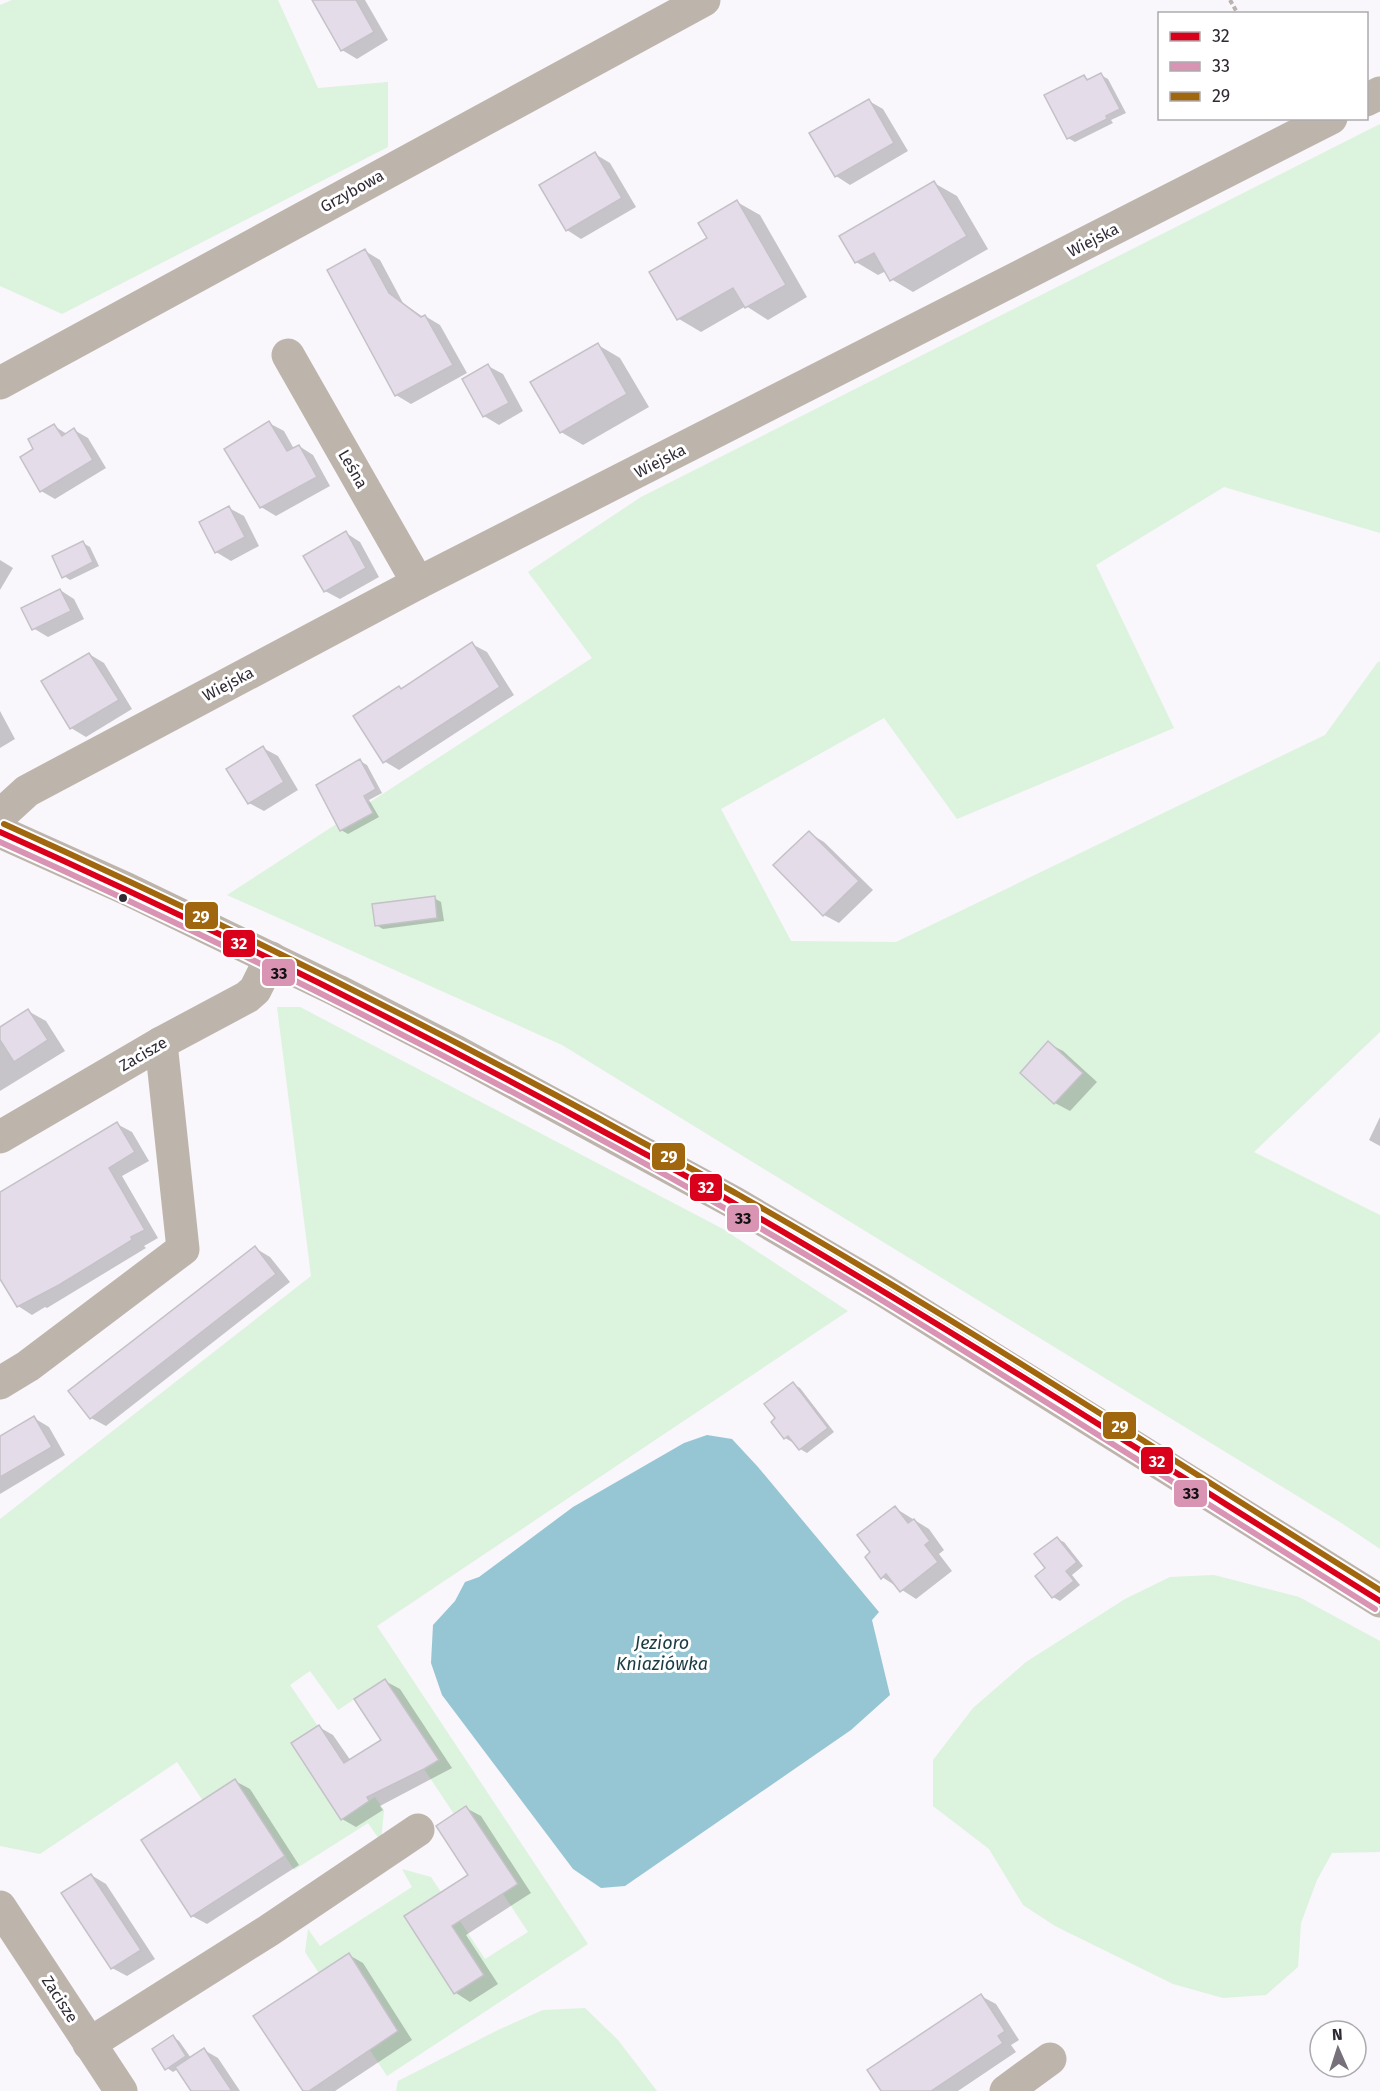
<svg xmlns="http://www.w3.org/2000/svg" width="1380" height="2091" font-family="'Fira Sans',sans-serif">
<rect width="100%" height="100%" fill="#f9f6fc"/>
<g fill="#dcf3de">
<path d="M12,0H278L318,88L388,82V147L62,314L0,286V5Z"/>
<path d="M1380,124V533L1224,487L1096,565L1174,728L957,819L884,718L721,809L791,941L896,942L1325,735L1377,663L1380,661V1032L1254,1152L1380,1215V1549L1343,1524L562,1045L227,895L592,658L528,572L641,497Z"/>
<path d="M277,1007H300L723,1229L848,1311L377,1626L588,1944L387,2076L305,1952L308,1929L320,1946L412,1887L402,1869L431,1877L485,1959L528,1932L503,1894L517,1884L466,1806L454,1814L424,1769L438,1760L385,1679L338,1710L310,1671L290,1685L369,1801L375,1797L384,1810L381,1842L368,1823L294,1870L235,1779L203,1801L177,1762L40,1854L0,1846V1519L311,1276Z"/>
<path d="M1214,1575L1299,1597L1380,1641V1852L1332,1853L1317,1880L1301,1923L1298,1967L1266,1995L1223,1998L1173,1984L1055,1926L1023,1905L989,1849L933,1806V1760L973,1708L1026,1662L1125,1599L1170,1577Z"/>
<path d="M585,2008L618,2040L657,2091H396L398,2081L498,2030L543,2010Z"/>
</g>
<path fill="#96c6d3" d="M707,1435L732,1439L758,1467L879,1612L872,1620L890,1695L851,1730L625,1886L601,1888L573,1869L442,1695L431,1663L433,1625L455,1601L465,1582L479,1577L573,1507L684,1443Z"/>
<g fill="#0003">
<path d="M313,0H365L388,40L357,59L342,50Z"/>
<path d="M1101,75L1108,79L1126,113L1111,120L1113,123L1075,142L1068,138L1084,77L1090,80Z"/>
<path d="M869,101L883,109L908,151L850,185L836,176Z"/>
<path d="M595,154L610,163L636,207L581,239L567,230Z"/>
<path d="M934,183L957,196L988,249L913,292L891,279L886,271L878,275L856,262Z"/>
<path d="M737,202L760,215L807,297L768,320L746,306L701,332L679,319L651,272L710,239Z"/>
<path d="M365,251L380,260L403,303L423,317L425,316L440,325L467,373L411,404L396,395Z"/>
<path d="M598,345L620,358L649,407L583,445L561,432Z"/>
<path d="M488,366L503,374L523,411L499,425L484,416Z"/>
<path d="M269,423L284,431L294,449L299,446L313,455L330,486L276,516L261,507Z"/>
<path d="M54,426L67,434L74,430L88,438L106,468L55,499L41,491L35,449Z"/>
<path d="M229,508L244,516L259,546L231,561L216,552Z"/>
<path d="M346,533L360,542L379,577L340,599L325,591Z"/>
<path d="M83,543L90,547L99,566L70,580L64,576Z"/>
<path d="M0,560L13,568L0,590Z"/>
<path d="M60,590L74,599L84,619L48,637L33,628Z"/>
<path d="M472,644L487,652L514,695L399,770L384,761L399,688L402,690Z"/>
<path d="M89,654L104,663L132,709L86,737L71,728L43,681Z"/>
<path d="M0,711L15,739L0,748Z"/>
<path d="M263,748L278,756L298,790L264,811L249,803Z"/>
<path d="M360,761L367,765L382,793L369,800L379,817L348,834L341,830Z"/>
<path d="M809,833L824,842L873,890L839,923L824,915L776,865Z"/>
<path d="M434,898L441,902L444,921L383,929L376,925Z"/>
<path d="M28,1011L46,1021L65,1051L0,1091V1028Z"/>
<path d="M1048,1043L1063,1051L1097,1082L1070,1111L1055,1103L1022,1073Z"/>
<path d="M1380,1117V1146L1369,1140Z"/>
<path d="M117,1124L132,1132L149,1161L122,1176L158,1238L144,1246L146,1248L47,1308L45,1307L32,1315L18,1306L0,1276V1194Z"/>
<path d="M255,1248L270,1257L290,1282L106,1426L91,1418Z"/>
<path d="M793,1384L800,1388L834,1432L807,1453L800,1449L794,1441L792,1442L785,1438L777,1418Z"/>
<path d="M34,1418L49,1427L65,1455L0,1494V1438Z"/>
<path d="M895,1508L929,1529L944,1550L939,1554L952,1571L916,1599L882,1577L872,1553Z"/>
<path d="M1057,1539L1064,1542L1083,1566L1072,1575L1080,1585L1060,1601L1053,1597L1047,1568Z"/>
<path d="M385,1681L400,1689L452,1768L380,1806L383,1810L356,1827L342,1819L319,1727L333,1735L351,1761L383,1740Z"/>
<path d="M235,1781L250,1789L299,1865L207,1924L192,1916Z"/>
<path d="M466,1808L481,1816L531,1893L466,1935L498,1984L470,2002L456,1993L406,1917L470,1875Z"/>
<path d="M91,1875L106,1884L155,1959L127,1976L112,1968Z"/>
<path d="M349,1955L363,1963L412,2040L335,2091H305Z"/>
<path d="M981,1996L996,2004L1019,2040L1011,2045L1016,2052L958,2091H883Z"/>
<path d="M173,2037L179,2041L191,2058L204,2050L218,2058L240,2091H193L178,2069L173,2072L167,2068Z"/>
</g>
<g fill="#e4dde9" stroke="#c5c1c8" stroke-width="1.5">
<path d="M312,0H356L374,32L341,51Z"/>
<path d="M1101,73L1120,109L1106,116L1107,119L1067,139L1044,95L1084,75L1087,80Z"/>
<path d="M869,99L894,143L835,177L809,133Z"/>
<path d="M595,152L622,198L566,231L539,185Z"/>
<path d="M934,181L967,236L890,281L874,253L855,263L839,236Z"/>
<path d="M737,200L786,285L745,308L733,288L677,320L649,272L707,238L698,223Z"/>
<path d="M365,249L389,293L421,317L425,315L453,365L395,396L327,270Z"/>
<path d="M598,343L627,394L560,433L530,382Z"/>
<path d="M488,364L509,403L483,417L462,379Z"/>
<path d="M269,421L287,451L299,445L317,477L260,508L224,449Z"/>
<path d="M54,424L62,436L74,428L93,460L40,492L20,457L33,449L28,439Z"/>
<path d="M229,506L245,537L215,553L199,522Z"/>
<path d="M346,531L366,568L324,592L303,556Z"/>
<path d="M83,541L93,562L62,578L52,556Z"/>
<path d="M60,589L71,611L32,630L21,608Z"/>
<path d="M472,642L500,687L383,763L353,716L399,686L401,689Z"/>
<path d="M89,653L119,700L70,729L41,681Z"/>
<path d="M263,746L284,782L248,804L226,769Z"/>
<path d="M360,759L376,789L364,796L373,813L340,831L316,785Z"/>
<path d="M809,831L859,881L823,916L773,865Z"/>
<path d="M435,896L437,918L375,926L372,904Z"/>
<path d="M28,1009L48,1040L14,1062L0,1040V1027Z"/>
<path d="M1048,1041L1083,1073L1054,1104L1020,1073Z"/>
<path d="M117,1122L135,1152L109,1168L145,1230L131,1237L132,1240L59,1285L17,1307L0,1279V1192Z"/>
<path d="M255,1246L276,1274L90,1419L68,1391Z"/>
<path d="M793,1382L828,1428L799,1450L788,1436L784,1439L771,1422L775,1418L764,1404Z"/>
<path d="M34,1416L52,1447L0,1477V1436Z"/>
<path d="M895,1506L908,1523L914,1519L930,1541L925,1545L938,1562L900,1592L886,1574L881,1579L865,1557L870,1552L857,1535Z"/>
<path d="M1057,1537L1077,1562L1066,1571L1074,1581L1052,1598L1035,1576L1045,1568L1034,1554Z"/>
<path d="M385,1679L439,1760L424,1769L367,1797L369,1801L341,1820L291,1743L319,1725L344,1763L381,1740L354,1699Z"/>
<path d="M235,1779L285,1856L191,1917L141,1840Z"/>
<path d="M466,1806L518,1884L452,1926L484,1975L454,1994L404,1916L468,1875L436,1826Z"/>
<path d="M91,1874L141,1950L111,1969L61,1893Z"/>
<path d="M349,1953L398,2031L309,2091H303L253,2016Z"/>
<path d="M981,1994L1005,2031L998,2036L1003,2043L931,2091H881L867,2070Z"/>
<path d="M173,2035L186,2056L165,2070L152,2049Z"/>
<path d="M204,2048L216,2067L232,2091H191L175,2067Z"/>
</g>
<g fill="none" stroke-linecap="round" stroke-linejoin="round">
<path stroke="#b9b2ae" stroke-width="4" stroke-dasharray="4.5 3" stroke-linecap="butt" d="M1230,0L1238,14"/>
<g stroke="#bdb5ac" stroke-width="33">
<path d="M1366,100L1380,93"/>
<path d="M288,355L418,583"/>
<path d="M0,383L704,0"/>
<path d="M0,820L4,812L27,791L418,583L1331,118"/>
<path d="M0,832L127,889L338,991L457,1052L733,1202L883,1290L1380,1601"/>
<path d="M0,1137L161,1043L247,997L255,990L271,958"/>
<path d="M0,1383L28,1366L183,1249L161,1043"/>
<path d="M0,1907L121,2091"/>
<path d="M89,2044L268,1931L418,1830"/>
<path d="M1006,2091L1050,2059"/>
</g>
<defs>
<path id="bus-1" d="M0,832C198,921 393,1017 584,1121C635,1149 687,1175 737,1205C955,1331 1167,1468 1380,1601"/>
<path id="bus-2" d="M0,842C248,953 491,1076 728,1210C832,1268 932,1331 1033,1394C1147,1466 1261,1537 1375,1609"/>
<path id="bus-3" d="M4,824C206,915 405,1013 600,1119C646,1145 693,1169 739,1195C957,1319 1167,1457 1380,1590"/>
</defs>
<use href="#bus-1" stroke="#fff" stroke-width="10"/>
<use href="#bus-2" stroke="#fff" stroke-width="10"/>
<use href="#bus-3" stroke="#fff" stroke-width="10"/>
<use href="#bus-1" stroke="#da001b" stroke-width="6"/>
<use href="#bus-2" stroke="#d993b3" stroke-width="6"/>
<use href="#bus-3" stroke="#a0670e" stroke-width="6"/>
</g>
<circle fill="#302a34" stroke="#fff" stroke-width="2" cx="123" cy="898" r="5"/>
<g text-anchor="middle" dominant-baseline="central" stroke-width="6" stroke-linejoin="round" paint-order="stroke">
<g font-size="16" fill="#302a34" stroke="#fff">
<text transform="translate(352 191) rotate(-29)">Grzybowa</text>
<text transform="translate(1093 240) rotate(-27)">Wiejska</text>
<text transform="translate(660 461) rotate(-27)">Wiejska</text>
<text transform="translate(353 469) rotate(60)">Leśna</text>
<text transform="translate(228 684) rotate(-28)">Wiejska</text>
<text transform="translate(143 1054) rotate(-30)">Zacisze</text>
<text transform="translate(60 1999) rotate(57)">Zacisze</text>
</g>
<g font-size="18" font-style="italic" fill="#193b42" stroke="#fff">
<text x="662" y="1643">Jezioro<tspan x="662" dy="21">Kniaziówka</tspan></text>
</g>
</g>
<g stroke="#fff" stroke-width="2">
<rect x="184" y="901" width="35" height="29" rx="6" fill="#a0670e"/>
<rect x="222" y="929" width="34" height="29" rx="6" fill="#da001b"/>
<rect x="261" y="958" width="35" height="29" rx="6" fill="#d993b3"/>
<rect x="651" y="1142" width="35" height="29" rx="6" fill="#a0670e"/>
<rect x="689" y="1173" width="34" height="29" rx="6" fill="#da001b"/>
<rect x="726" y="1204" width="34" height="29" rx="6" fill="#d993b3"/>
<rect x="1102" y="1411" width="35" height="29" rx="6" fill="#a0670e"/>
<rect x="1140" y="1446" width="34" height="29" rx="6" fill="#da001b"/>
<rect x="1173" y="1479" width="35" height="29" rx="6" fill="#d993b3"/>
</g>
<g font-size="16" text-anchor="middle" font-weight="bold" fill="#fff">
<text x="201" y="922">29</text>
<text x="239" y="949">32</text>
<text x="669" y="1162">29</text>
<text x="706" y="1193">32</text>
<text x="1120" y="1432">29</text>
<text x="1157" y="1467">32</text>
</g>
<g font-size="16" text-anchor="middle" font-weight="bold" fill="#111">
<text x="279" y="979">33</text>
<text x="743" y="1224">33</text>
<text x="1191" y="1499">33</text>
</g>
<rect x="1158" y="12" width="210" height="108" fill="#ffffff" stroke="#acaaae" stroke-width="1.5"/>
<rect x="1170" y="32" width="30" height="9" fill="#da001b" stroke="#acaaae" stroke-width="1.5"/>
<text x="1212" y="42" font-size="18" fill="#302a34">32</text>
<rect x="1170" y="62" width="30" height="9" fill="#d993b3" stroke="#acaaae" stroke-width="1.5"/>
<text x="1212" y="72" font-size="18" fill="#302a34">33</text>
<rect x="1170" y="92" width="30" height="9" fill="#a0670e" stroke="#acaaae" stroke-width="1.5"/>
<text x="1212" y="102" font-size="18" fill="#302a34">29</text>
<g transform="translate(1338 2049) rotate(357)"><circle r="28" fill="#ffffff" stroke="#acaaae" stroke-width="1.5"/>
<path d="M0-4.5L10 22L0 15L-10 22Z" fill="#76717a"/>
<text y="-9" font-size="16" font-weight="bold" text-anchor="middle" fill="#302a34">N</text>
</g>
</svg>
